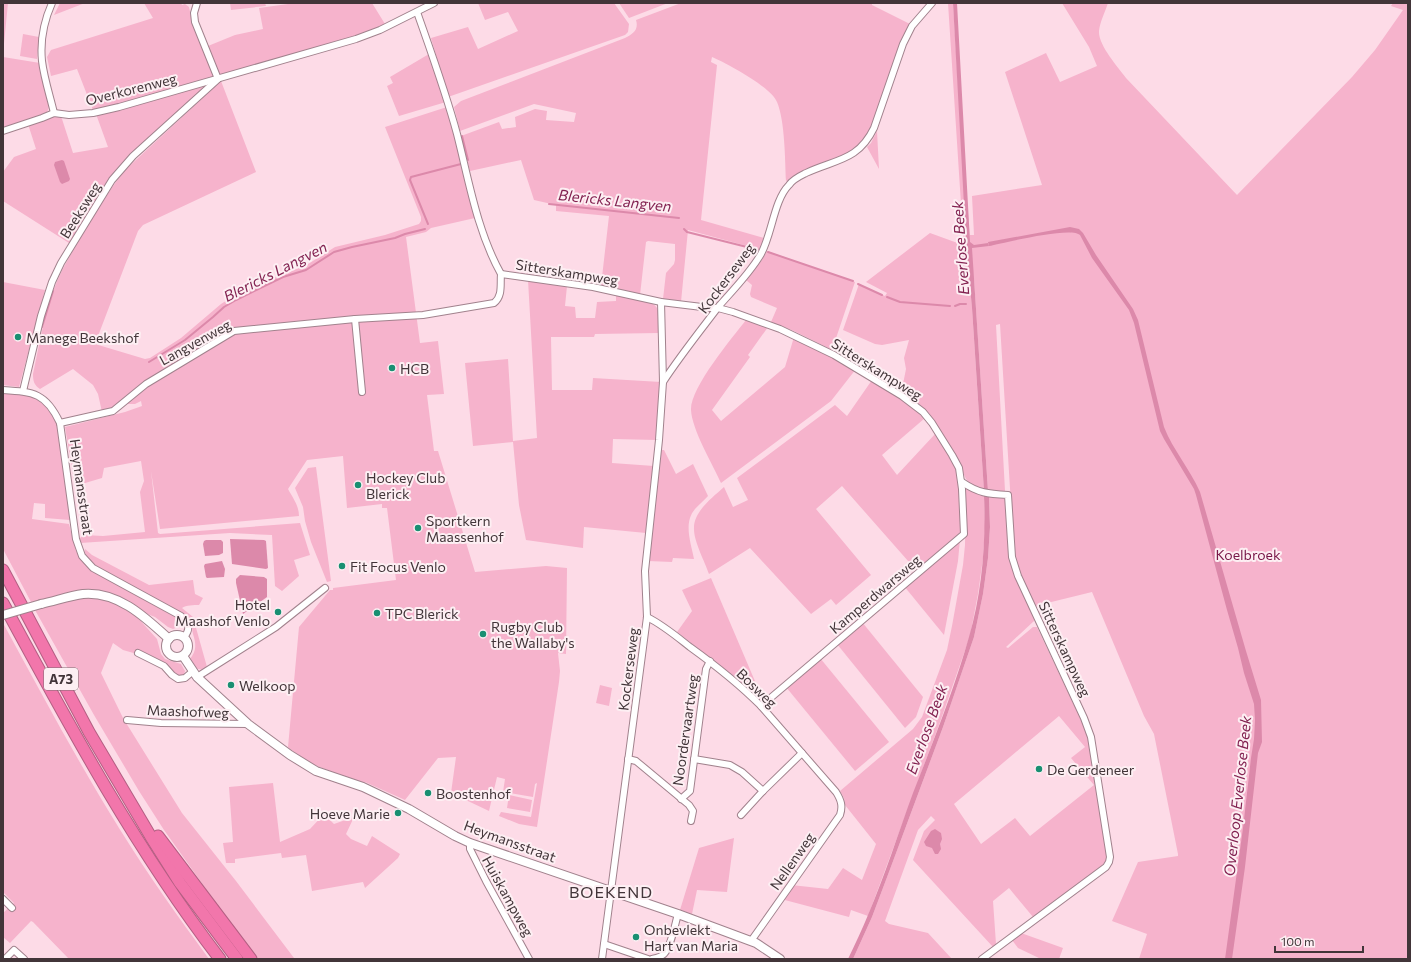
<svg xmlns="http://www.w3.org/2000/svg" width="1411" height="962" font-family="Commissioner,sans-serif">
<rect width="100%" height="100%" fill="#fddbe7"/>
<g fill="#f6b3cc" fill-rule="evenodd">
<path d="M3,3H8L3,54Z"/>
<path d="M60,3H85L54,15Z"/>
<path d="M144,3H181L182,5L185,4L189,7L191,16L215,77L119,105L93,110L77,69L51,76L47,57L51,50L153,18Z"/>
<path d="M230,3H265L266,6L231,10Z"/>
<path d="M288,3H372L385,24L364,34L220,76L208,46L235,35L263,29L259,8L288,4Z"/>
<path d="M478,3H614L629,24L628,32L625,35L448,97L431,38L468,27L478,49L518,31L508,12L485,20Z"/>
<path d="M619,3H668L629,18Z"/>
<path d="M681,3H872V5L910,24L900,42L870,133L853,151L810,168L786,181C785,159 785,121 777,102C771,87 728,64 712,57L711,62L717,65L701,220L764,238L762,250L688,230L681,302L663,299L666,273L674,264L675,260V244L648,241L646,242L640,295L601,286L609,216L556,211V205L534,200L521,160L470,171L461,136L499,122L502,129L516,127L515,117L535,109L547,111L546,120L574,122L576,113L534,104L460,131L454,107L461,101L625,38C633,34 639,30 636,20Z"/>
<path d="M948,3H953L958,85L970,240V235H974L972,196L1042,185L1005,72L1046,53L1060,82L1097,66L1089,47L1062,3H1108C1105,12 1100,22 1099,31C1098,45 1118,67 1126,78L1237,195L1352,77L1375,50L1403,10L1391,6L1393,3H1408V959H1139L1147,934L1112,921L1138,862L1178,856V854L1154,734L1144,716L1092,592L1035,606L1021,578L1014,554L1000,324L996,325L1005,491H988L974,279L970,278L984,491L971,485L966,479L951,448L930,416L920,406L898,391L903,384L906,369L904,358L909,340L882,345L875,344L843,330L859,284L885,296L887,293L866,282L930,233L963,245V235Z"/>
<path d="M23,34L39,37L37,59L20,56Z"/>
<path d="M429,54L446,102L399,116L387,86L393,83L390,77Z"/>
<path d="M3,57L40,63C43,74 52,101 48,110C47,113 44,115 42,116L3,129Z"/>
<path d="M221,81L256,172L143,225L138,231L95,344L145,359L150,358L181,338L221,304L229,299L282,274L305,266L335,247L385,235L419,224L421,221V217L385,127L447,107L475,218L431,228L426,232L406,237L420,343L438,341L444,394L427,395L434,451H438L475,572L546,566L567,568L566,654L558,653L560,671L559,682L537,827L519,824L499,816L501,812L531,817L537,783L535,784L533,797L503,792L505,779L497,777L489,811L451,793L456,757L438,758L405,800L365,782L364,784L312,764L287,747L289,748L288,747L299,627L330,590H333V588L396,580L387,508H382V504L347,508L343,456L307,460L288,489C293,498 299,506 299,516L160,529L151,471L158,533L160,534L300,523L310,555L294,560L299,576L282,591L275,586L272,535L230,533L80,543V538L84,535L103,536L145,532L140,492L144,481L141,461L104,468L102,478L75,486L65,427L125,412L142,406L141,401L135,404H127L140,392L115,407L102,412L98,394L93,385L73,369L40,389C34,385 33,381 33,374C39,346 44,316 54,289C61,270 71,254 81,237C94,215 108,192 124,171Z"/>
<path d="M204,85L207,86L119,166L69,243L3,201V172L14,157L36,149L28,124L54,116H60L62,119L73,153L108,147L96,114Z"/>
<path d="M877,131L879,169L867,147L871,143Z"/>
<path d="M767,251L855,282L832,350L794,331L771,322L777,308L751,297L750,294L752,285L746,280L762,260Z"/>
<path d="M528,280L567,286L565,306L575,307L576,318H595L597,302L616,301V295C625,297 653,299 657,308C661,314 659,326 659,333L595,334L594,337H551L552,390H592L593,378L661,382L657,440L613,439L612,463L654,466L646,533L584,527L583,548L526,540L519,505L513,442L473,446L465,363L508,359L513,441L537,438Z"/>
<path d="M3,282L45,290L19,387L3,385Z"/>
<path d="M746,320L768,327L748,355L750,357L712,410L721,421L785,367L794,337L856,369L831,401L721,483C713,465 692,430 691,410C690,388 732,338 746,320Z"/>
<path d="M872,380L918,411L925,418L882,455L897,475L936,433C943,446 952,459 957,472C963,488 960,512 961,529L960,533L916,570L842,486L816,509L871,575L836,605L831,599L811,614L750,548L709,574C705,562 694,542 694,529C693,512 712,498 724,487L733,507L748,500L737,478L835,405L847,416Z"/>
<path d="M3,393C31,395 45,395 58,423L70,520L45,518V504L34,503L32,519L69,524L76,551L80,558L112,581L177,618L179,622L178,627L173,629L168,627L155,617L142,612L117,596L101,592L31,602L3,549Z"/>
<path d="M661,450H664L676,474L693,464L708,496C704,500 699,505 695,509C683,523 691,543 694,559L673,558L672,562L648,561Z"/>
<path d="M316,467L331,581L327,582L311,542L305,521L303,507L295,488L308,468Z"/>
<path d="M966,487L984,496L985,527L983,558L978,594L970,636L939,725L868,916L851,910L849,917L781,899L791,885L828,889L843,868L862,880L876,844L845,805L844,798L840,791L913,729L922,717L947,650L952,626L963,565L965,545Z"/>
<path d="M989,497L1006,498L1010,562L1016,577L1034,616V621L1006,647L1008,648L1033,627H1037L1081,720L1087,733L1091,749L1107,852V860L1101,867L1033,917L1009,888L993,901L996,944L993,947L913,860L924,831L935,820L931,816L918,830L885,921L889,924L928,933L952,959H853L872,917L889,872L943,727L974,637L983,594L988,558L990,527ZM1059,716L1085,747L1071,758L1094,785L1030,836L1015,818L981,844L954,804Z"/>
<path d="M960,539L958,561L944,635L904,586Z"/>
<path d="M85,549L92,555L149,585L193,580L195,594L203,598L199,605C194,605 186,605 182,608L193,617L207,667L203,670L194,668L190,659C197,650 196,644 193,634C191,626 194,623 187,616L93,564L84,553Z"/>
<path d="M711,578L763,700L761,701L749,689L677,632L692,611L682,590Z"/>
<path d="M85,598L100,599L114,603L127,609L137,617L157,639L161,654L165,659L181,664L185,671L184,675L179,677L137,654L123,650L113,643L101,673L123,718L182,813L236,881L294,958V959H258L233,927L164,830L139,791L94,715L35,610L73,600Z"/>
<path d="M862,622L923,697L916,717L905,728L837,644Z"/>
<path d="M3,623C53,715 103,809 163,895C178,917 194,938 209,959H69L33,922L31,921L10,943L3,937V913L14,903L3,892Z"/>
<path d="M820,658L889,742L855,771L786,687Z"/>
<path d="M600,685L612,688L609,706L596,703Z"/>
<path d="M273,783L280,842L310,829L324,814L334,824L354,817L346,834L351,839L367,846L372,836L400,854L398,858L365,888L363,882L312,891L306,855L282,858L281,853L235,859V863H226L223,843L233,842L229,787Z"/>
<path d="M509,795L532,800L530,812L507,808Z"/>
<path d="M734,838L727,892L697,890L692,914L680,910L699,848Z"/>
<path d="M1021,933L1063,948L1059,959H1041L1018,948L1012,940Z"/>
</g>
<g fill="#dc89aa">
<path d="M953,3H957L970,242L974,245L988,243L989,246L972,248L988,491H984L972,308L966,242Z"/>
<path d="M62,160L64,161L70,179L69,181L62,184L60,182L54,165L55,162Z"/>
<path d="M1070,227L1079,229L1083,233L1096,255L1133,309L1138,320L1164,427C1173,450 1190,469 1200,492L1246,651L1261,700L1262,742L1258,753L1245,867L1232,959H1225L1243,828L1251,758L1254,739L1255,720L1254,704L1244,673L1238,648L1227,610L1196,495L1194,489L1164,439L1160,431L1134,323L1129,310L1092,258L1080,235C1071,226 1004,243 989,246L988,242Z"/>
<path d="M984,496L989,497L990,527L988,558L983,594L974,637L943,727L889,872L872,917L853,959H848C855,944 862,930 868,915C885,875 898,834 913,793C933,742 954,690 969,637C982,592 986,543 984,496Z"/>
<path d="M230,539L264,540L266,541L268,568L266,569L232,564Z"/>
<path d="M206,540H221L223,542V553L219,555L205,556L203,544L204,541Z"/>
<path d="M222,561L225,569L224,577L207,578L206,577L204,566L205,564Z"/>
<path d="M240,575L264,577L267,579V597L243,614L236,583V579Z"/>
<path d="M935,829L941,833L942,839L940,844L941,849L938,854H935L932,848L926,846L924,842L931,831Z"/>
</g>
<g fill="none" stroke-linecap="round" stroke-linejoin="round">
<g stroke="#dc89aa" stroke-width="2">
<path d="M462,136L468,160"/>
<path d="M549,204L679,218"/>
<path d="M428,224L410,180L411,177L461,164"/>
<path d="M684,229L687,232L759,250"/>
<path d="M768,252L853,281"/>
<path d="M858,284L882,295"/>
<path d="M887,297L900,302L950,306"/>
<path d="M955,306L960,304H966"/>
<path d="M42,327L53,291"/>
<path d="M149,362L185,340L213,317L224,307L236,300L283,277L306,270L334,252L352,247L395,238L405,234L425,229"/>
</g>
<defs>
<g id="minor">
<path d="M52,3C44,21 40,41 42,61C44,78 50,96 54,113"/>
<path d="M197,3L194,13L195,22L218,79"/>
<path d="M417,12C431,52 446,93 457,134C469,181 477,231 501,274"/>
<path d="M3,131L42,118L54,113L69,115L93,113L119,107L356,39L380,30L434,3"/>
<path d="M501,274L593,287L661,302L710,308H718L733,312L780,329L834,355L902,396L923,412L932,423L952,455L959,468L962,489L964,534L761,706"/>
<path d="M355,319L362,392"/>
<path d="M663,382C680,356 700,331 719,306C733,290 750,273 761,254C772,234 774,200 789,185C793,179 800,176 806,173C836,159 858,161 874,128L903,44L912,26L932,3"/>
<path d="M3,390C34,392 46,393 60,423L76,539L82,556L93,568L181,616C189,623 191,629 184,637"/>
<path d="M23,391L41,316L52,282L61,263L112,180L133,156L217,80"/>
<path d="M60,423L113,411L146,384L234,331L355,319L423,315L494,303C503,296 500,284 501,274"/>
<path d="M962,482C978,493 988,494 1008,495L1012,557L1018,576L1084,718L1091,737L1110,857L1109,862L1106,867L982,959"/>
<path d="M647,617C663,625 676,636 690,647C715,665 739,684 761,706L836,792C841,800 843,806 840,815L751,941"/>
<path d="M138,653L164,666L172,675L178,679L185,678L192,672"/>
<path d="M197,677L276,627L325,588"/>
<path d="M127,720L161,723L248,724"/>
<path d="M628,759L636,761L689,805L693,811L691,821"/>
<path d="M694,759L730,765L742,772L763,791"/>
<path d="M681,799L690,791L706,669L710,661"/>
<path d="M741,815L763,791L802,753"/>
<path d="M470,843V849L486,881L529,959"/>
<path d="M3,899L12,908"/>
<path d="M604,944L648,959"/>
<path d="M5,959L14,950L24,959"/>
<path d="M602,959L647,617L645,571L659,440L663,382L661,302"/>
<path d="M652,959C656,958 661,957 664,954C671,947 675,924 678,914"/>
</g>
<g id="tertiary">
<path d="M41,604C55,601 69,596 83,594C118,591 145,617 169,639"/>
<circle cx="177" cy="646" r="11"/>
<path d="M183,656L197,677L248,724L290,755L316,771L363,787L409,809L455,836L470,843L678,914L756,943L780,959"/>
</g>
<g id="motorway">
<path d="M3,570L89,732L151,837L180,883L237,959"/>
<path d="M3,603C69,725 135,848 220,959"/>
<path d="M158,836L251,959"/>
</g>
</defs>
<use href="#minor" stroke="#a1828d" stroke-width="8"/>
<use href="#tertiary" stroke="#a1828d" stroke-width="10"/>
<use href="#motorway" stroke="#b45f83" stroke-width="13"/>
<use href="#minor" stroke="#fff" stroke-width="6"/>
<use href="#tertiary" stroke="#fff" stroke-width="8"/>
<use href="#motorway" stroke="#f276ab" stroke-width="11"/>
<defs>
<path id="tertiary-bridge" d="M3,615L41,604"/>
</defs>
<use href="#tertiary-bridge" stroke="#a1828d" stroke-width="10" stroke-linecap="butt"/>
<use href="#tertiary-bridge" stroke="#fff" stroke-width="8"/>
</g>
<g fill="#198f72" stroke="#fdeff3" stroke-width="1.5">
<circle cx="18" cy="337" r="4"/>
<circle cx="392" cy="368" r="4"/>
<circle cx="358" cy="485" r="4"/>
<circle cx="418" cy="528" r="4"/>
<circle cx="342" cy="566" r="4"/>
<circle cx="278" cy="612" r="4"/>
<circle cx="377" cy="613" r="4"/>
<circle cx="483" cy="634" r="4"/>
<circle cx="231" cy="685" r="4"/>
<circle cx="1039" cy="769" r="4"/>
<circle cx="428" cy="793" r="4"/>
<circle cx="398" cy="813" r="4"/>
<circle cx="636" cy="937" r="4"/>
</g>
<g text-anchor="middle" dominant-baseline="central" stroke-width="4" stroke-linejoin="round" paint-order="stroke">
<rect fill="#fdeff3" stroke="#7a6d71" stroke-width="1" x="44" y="668" width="34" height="22" rx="3"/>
<g font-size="13" font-weight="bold" fill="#423539">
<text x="61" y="679">A73</text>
</g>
<g font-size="14" fill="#423539" stroke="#fdeff3">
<text transform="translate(131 89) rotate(-14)">Overkorenweg</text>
<text transform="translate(80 210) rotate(-58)">Beeksweg</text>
<text transform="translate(567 272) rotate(9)">Sitterskampweg</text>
<text transform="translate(726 278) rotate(-53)">Kockerseweg</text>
<text transform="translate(195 342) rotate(-29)">Langvenweg</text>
<text transform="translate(877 369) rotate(32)">Sitterskampweg</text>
<text transform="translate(82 487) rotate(82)">Heymansstraat</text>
<text transform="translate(875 594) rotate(-40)">Kamperdwarsweg</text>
<text transform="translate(1065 649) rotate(65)">Sitterskampweg</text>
<text transform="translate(628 669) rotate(-83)">Kockerseweg</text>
<text transform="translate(757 688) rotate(44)">Bosweg</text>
<text transform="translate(188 711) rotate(2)">Maashofweg</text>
<text transform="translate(685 730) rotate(-82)">Noordervaartweg</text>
<text transform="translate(510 841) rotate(20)">Heymansstraat</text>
<text transform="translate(792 861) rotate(-55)">Nellenweg</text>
<text transform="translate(508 896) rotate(61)">Huiskampweg</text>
</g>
<g font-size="14" fill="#423539" stroke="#fdeff3" text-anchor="start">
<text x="26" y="337">Manege Beekshof</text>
<text x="400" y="368">HCB</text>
<text x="366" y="477">Hockey Club<tspan x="366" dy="16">Blerick</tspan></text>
<text x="426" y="520">Sportkern<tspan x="426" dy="16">Maassenhof</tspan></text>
<text x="350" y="566">Fit Focus Venlo</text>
<text x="270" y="604" text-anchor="end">Hotel<tspan x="270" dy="16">Maashof Venlo</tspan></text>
<text x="385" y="613">TPC Blerick</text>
<text x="491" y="626">Rugby Club<tspan x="491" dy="16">the Wallaby's</tspan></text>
<text x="239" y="685">Welkoop</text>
<text x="1047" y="769">De Gerdeneer</text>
<text x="436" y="793">Boostenhof</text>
<text x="390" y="813" text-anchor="end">Hoeve Marie</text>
<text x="644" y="929">Onbevlekt<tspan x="644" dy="16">Hart van Maria</tspan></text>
</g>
<g font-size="14" fill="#781748" stroke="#fdeff3">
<text x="1248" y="554">Koelbroek</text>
</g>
<g font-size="15" font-style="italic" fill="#832251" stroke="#fdeff3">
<text transform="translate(615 200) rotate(6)">Blericks Langven</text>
<text transform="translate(960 248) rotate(-94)">Everlose Beek</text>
<text transform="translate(275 271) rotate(-27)">Blericks Langven</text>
<text transform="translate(926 729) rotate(-70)">Everlose Beek</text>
<text transform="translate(1237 796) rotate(-84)">Overloop Everlose Beek</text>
</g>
<g font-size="16" letter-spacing="1" fill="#423539" stroke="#fdeff3">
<text x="611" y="891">BOEKEND</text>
</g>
</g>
<rect width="1411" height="962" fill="none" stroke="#423539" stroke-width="8"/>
<path d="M1275 946v6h88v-6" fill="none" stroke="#423539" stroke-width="2"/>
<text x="1281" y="946" font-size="12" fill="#423539" stroke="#fdeff3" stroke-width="3" paint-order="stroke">100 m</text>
</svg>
